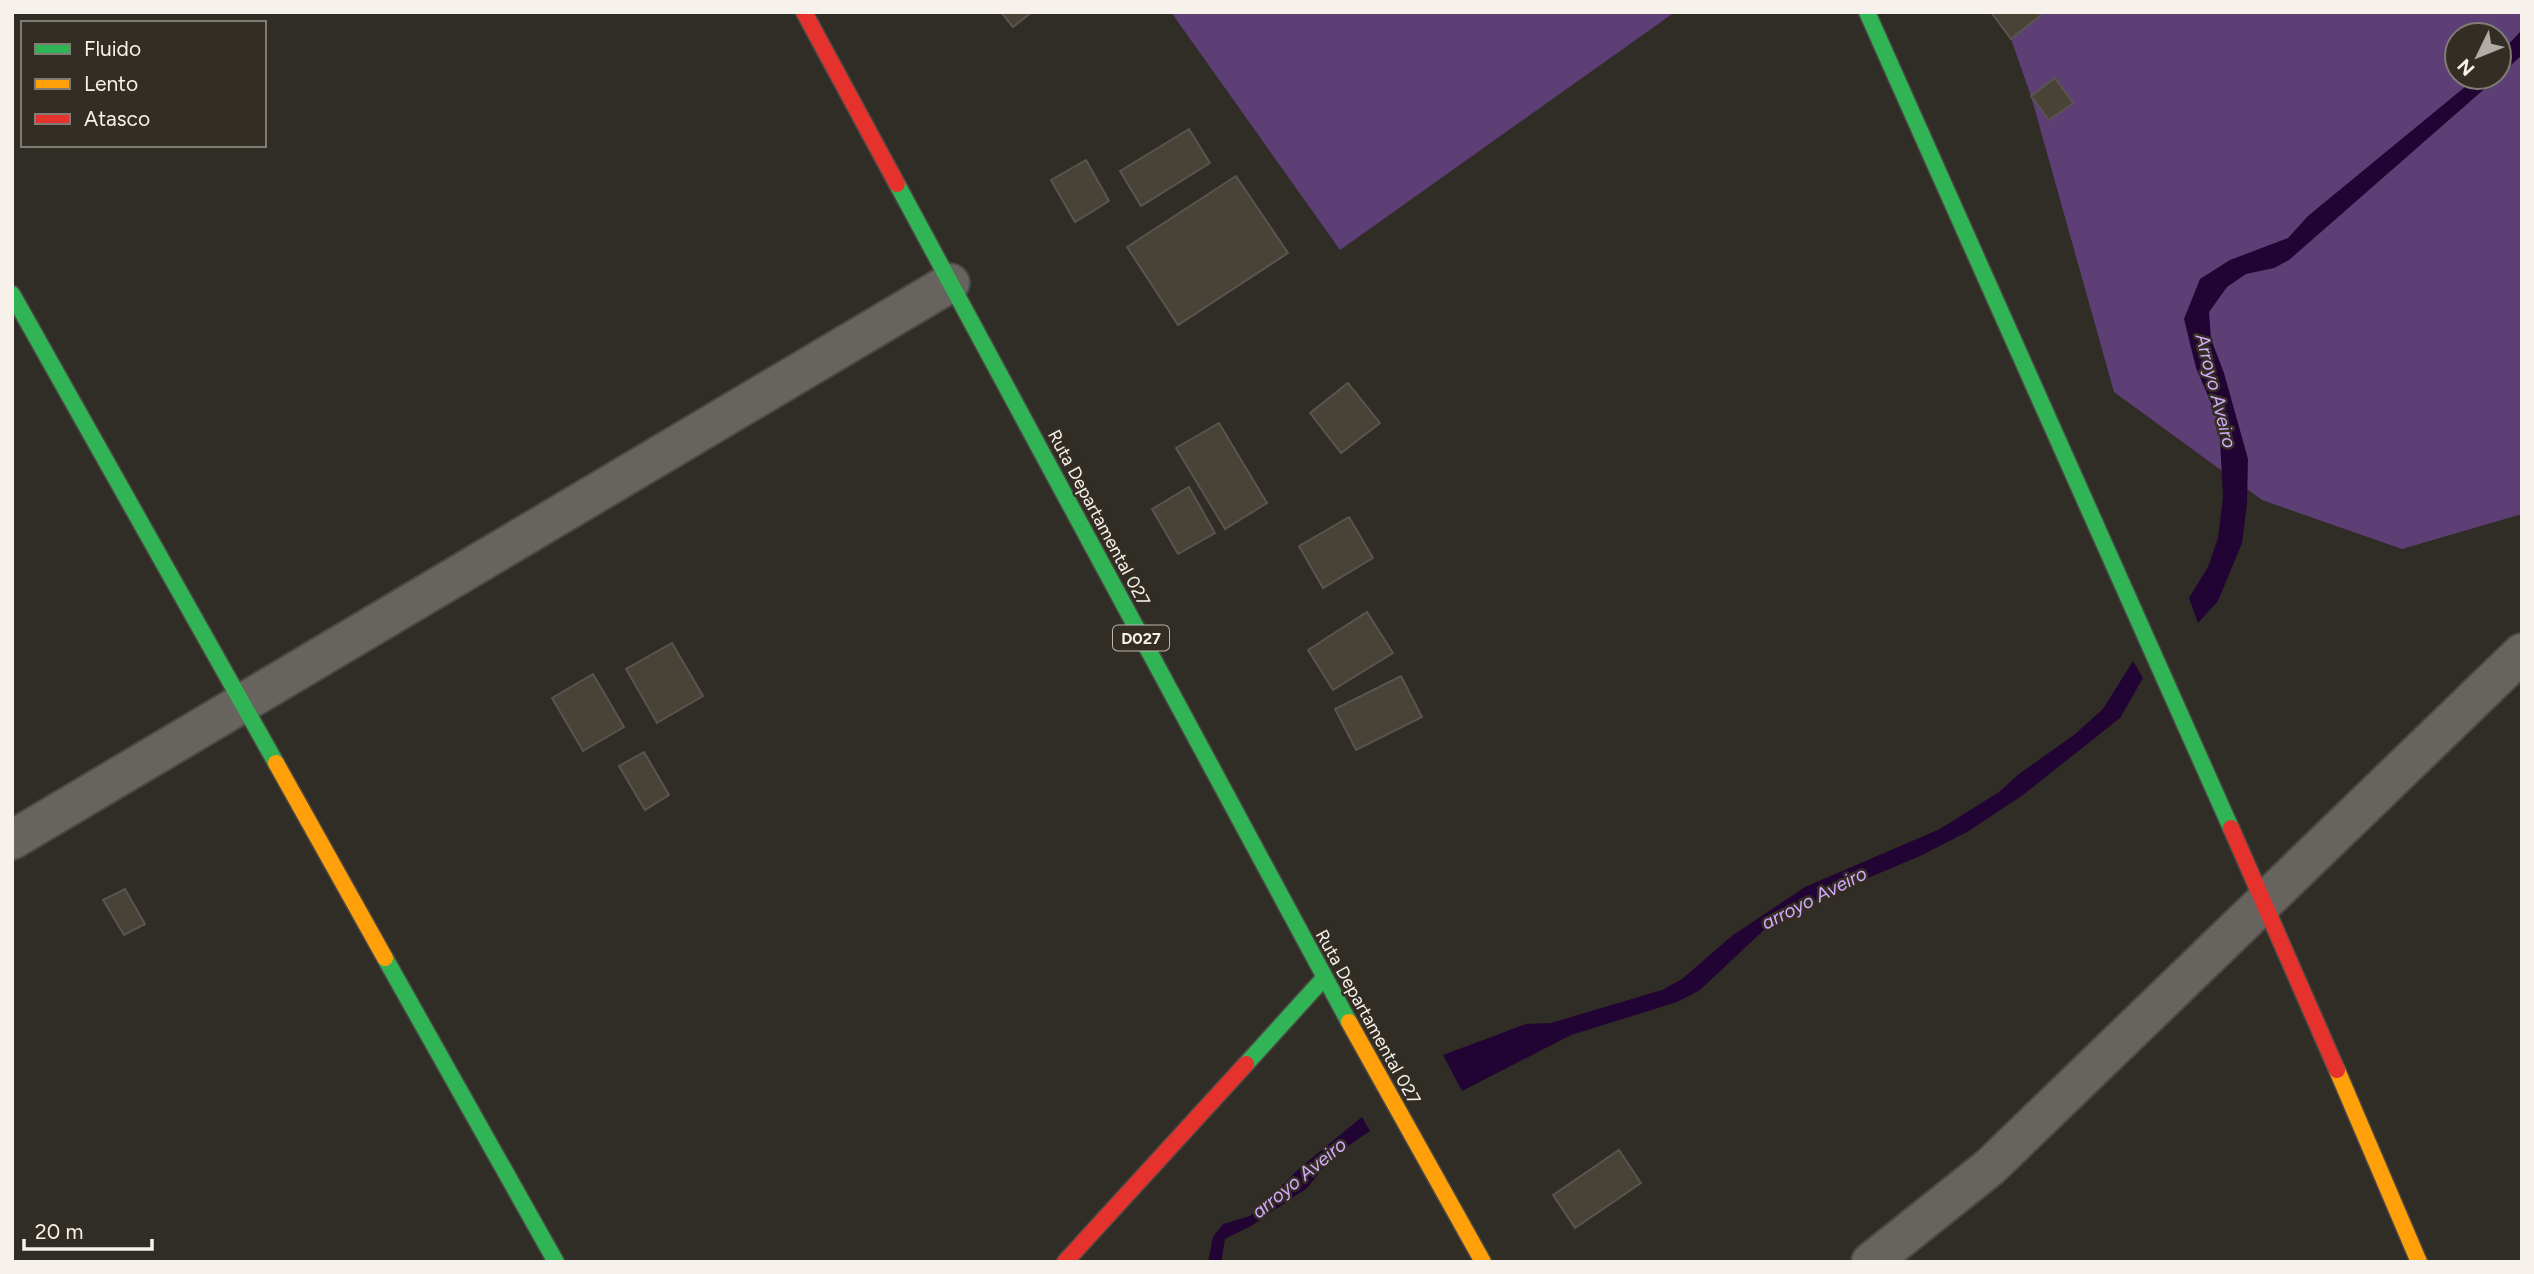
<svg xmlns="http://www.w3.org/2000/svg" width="2534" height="1274" font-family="Figtree,sans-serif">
<rect width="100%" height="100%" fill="#302c26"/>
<g fill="#5d3f76" fill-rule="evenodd">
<path d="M1171,12H1675L1340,250Z"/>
<path d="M2013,12H2522V514L2402,549L2262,500L2114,392L2031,96L2011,39ZM2457,35H2499V77H2457Z"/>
</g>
<g fill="#210433">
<path d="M2522,30V55L2499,76V54Z"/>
<path d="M2477,77H2498L2289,260L2274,268L2246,274L2227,287L2209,312L2211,339L2224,373L2248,459L2247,504L2242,543L2218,601L2198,623L2189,598L2208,567L2218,538L2223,497L2219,421L2196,368L2184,319L2200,279L2230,260L2288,238L2308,216Z"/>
<path d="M2133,661L2143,678L2120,718L2023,795L1967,832L1920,856L1811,902L1766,928L1700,990L1677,1002L1571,1035L1462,1091L1443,1055L1526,1024L1551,1023L1662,990L1682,979L1733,935L1805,887L1940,829L1999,792L2019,774L2074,735L2103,709Z"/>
<path d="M1362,1117L1370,1131L1345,1148L1323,1168L1307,1188L1251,1226L1225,1239L1221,1262H1208L1213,1237L1223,1224L1250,1216L1301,1167Z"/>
</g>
<g fill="#494337" stroke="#585550" stroke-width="2">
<path d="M1001,12H1032L1013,27Z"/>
<path d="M1991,12H2039L2041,15L2011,39Z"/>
<path d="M2055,78L2073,103L2049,120L2031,96Z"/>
<path d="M1189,129L1210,163L1141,206L1120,171Z"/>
<path d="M1086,160L1109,201L1075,222L1051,180Z"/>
<path d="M1236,176L1288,253L1178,325L1127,247Z"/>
<path d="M1348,383L1380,423L1341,453L1310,413Z"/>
<path d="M1219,423L1267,503L1225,529L1176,448Z"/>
<path d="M1189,487L1215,533L1178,554L1152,509Z"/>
<path d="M1349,517L1373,558L1323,588L1299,546Z"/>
<path d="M1367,612L1393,653L1333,690L1308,650Z"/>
<path d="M672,643L703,696L657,723L626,669Z"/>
<path d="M593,674L624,727L583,751L552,698Z"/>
<path d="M1401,676L1422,717L1356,750L1335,709Z"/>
<path d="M644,752L669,795L645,810L619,766Z"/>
<path d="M125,889L145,924L124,935L103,900Z"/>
<path d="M1619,1150L1641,1183L1575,1228L1553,1195Z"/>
</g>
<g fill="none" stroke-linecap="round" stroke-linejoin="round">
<defs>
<g id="street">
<path d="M12,840L950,283"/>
<path d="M1871,1262L1990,1167L2522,653"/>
</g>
<g id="fast">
<path d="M1867,12L2231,828"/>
<path d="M897,184L1349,1022"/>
<path d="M12,294L276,763"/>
<path d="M385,958L556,1262"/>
<path d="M1246,1064L1324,978"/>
</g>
<g id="slow">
<path d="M276,763L385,958"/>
<path d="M1349,1022L1483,1262"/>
<path d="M2337,1070L2419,1262"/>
</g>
<g id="jam">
<path d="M804,12L897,184"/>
<path d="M2231,828L2337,1070"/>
<path d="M1065,1262L1246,1064"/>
</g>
</defs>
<use href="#street" stroke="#4c4944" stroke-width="42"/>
<use href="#fast" stroke="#4c4944" stroke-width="19"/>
<use href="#slow" stroke="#4c4944" stroke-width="19"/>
<use href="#jam" stroke="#4c4944" stroke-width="19"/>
<use href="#street" stroke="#676460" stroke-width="38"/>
<use href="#fast" stroke="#30b455" stroke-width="16"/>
<use href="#slow" stroke="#ff9f0a" stroke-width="16"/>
<use href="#jam" stroke="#e5322d" stroke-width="16"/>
</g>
<g text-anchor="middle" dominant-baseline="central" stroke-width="5" stroke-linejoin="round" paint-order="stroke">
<rect fill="#332d23" stroke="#bcb7af" stroke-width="2" x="1113" y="625.5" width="56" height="25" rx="5"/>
<g font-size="16" font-weight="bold" fill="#f6f2eb">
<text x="1141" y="638">D027</text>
</g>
<g font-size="18" fill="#f6f2eb" stroke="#332d23">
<text transform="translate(1099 518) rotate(62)">Ruta Departamental 027</text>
<text transform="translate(1368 1017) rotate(61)">Ruta Departamental 027</text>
</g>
<g font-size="19" font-style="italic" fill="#d4abfe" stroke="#332d23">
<text transform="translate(2216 391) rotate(76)">Arroyo Aveiro</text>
<text transform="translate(1814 898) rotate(-27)">arroyo Aveiro</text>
<text transform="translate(1299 1178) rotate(-39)">arroyo Aveiro</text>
</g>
</g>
<rect width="2534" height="1274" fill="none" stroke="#f6f2eb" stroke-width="28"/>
<rect x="21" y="21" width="245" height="126" fill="#332d23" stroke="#817c73" stroke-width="2"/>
<rect x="35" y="44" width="35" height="10" fill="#30b455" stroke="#817c73" stroke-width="2"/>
<text x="84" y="56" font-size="21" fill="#f6f2eb">Fluido</text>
<rect x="35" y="79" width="35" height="10" fill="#ff9f0a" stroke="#817c73" stroke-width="2"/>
<text x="84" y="91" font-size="21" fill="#f6f2eb">Lento</text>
<rect x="35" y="114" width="35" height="10" fill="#e5322d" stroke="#817c73" stroke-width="2"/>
<text x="84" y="126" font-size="21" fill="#f6f2eb">Atasco</text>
<g transform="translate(2478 56) rotate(227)"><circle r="33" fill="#332d23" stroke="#817c73" stroke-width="2"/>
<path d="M0-5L12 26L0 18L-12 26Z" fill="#b1ada6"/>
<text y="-10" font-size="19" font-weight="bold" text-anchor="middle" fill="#f6f2eb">N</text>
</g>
<path d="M24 1239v10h128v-10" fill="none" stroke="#f6f2eb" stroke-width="3.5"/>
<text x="35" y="1239" font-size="21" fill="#f6f2eb" stroke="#332d23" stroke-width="5" paint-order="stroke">20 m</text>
</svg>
